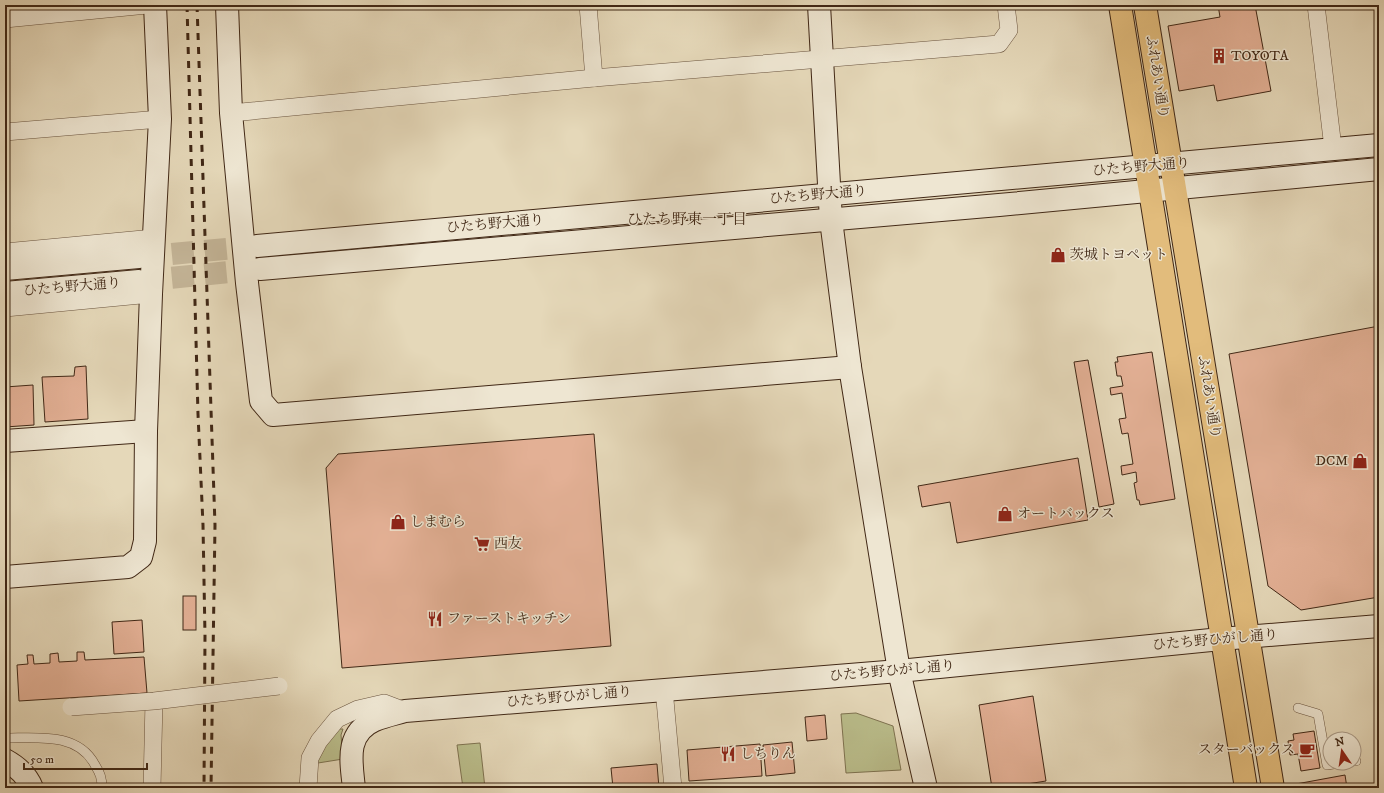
<svg xmlns="http://www.w3.org/2000/svg" width="1384" height="793" font-family="'IM FELL DW Pica','Noto Serif JP',serif">
<rect width="100%" height="100%" fill="#e5d8b9"/>
<filter id="stains"><feTurbulence type="fractalNoise" baseFrequency=".005" numOctaves="4"/><feColorMatrix values="0 0 0 0 .2 0 0 0 0 .09 0 0 0 0 .02 0 0 0 .5 -.17"/></filter>
<radialGradient id="worn" r=".72"><stop offset=".6" stop-color="#630" stop-opacity="0"/><stop offset="1" stop-color="#630" stop-opacity=".3"/></radialGradient>
<g fill="#babd8b" stroke="#7e7250">
<path d="M856,713L893,726L901,770L846,773L841,714Z"/>
<path d="M339,729H343L341,735L343,759L318,763C319,748 330,739 339,729Z"/>
<path d="M480,743L485,788H463L457,745Z"/>
</g>
<g fill="#e3b095" stroke="#412816">
<path d="M1218,5H1255L1271,91L1217,101L1214,85L1179,91L1168,26L1220,17Z"/>
<path d="M1379,326V597L1301,610L1268,586L1229,354Z"/>
<path d="M1152,352L1175,499L1140,505L1139,500H1137L1134,483L1137,482L1136,472L1122,475L1121,466L1133,464L1128,433L1122,434L1119,419L1126,418L1122,393L1111,395L1110,388L1123,386L1121,376H1117L1115,362H1118L1117,357Z"/>
<path d="M1088,360L1114,504L1099,507L1074,362Z"/>
<path d="M86,366L88,419L45,422L42,377L74,376L75,367Z"/>
<path d="M33,385L34,425L5,427V387Z"/>
<path d="M594,434L611,646L342,668L326,468L338,454Z"/>
<path d="M1078,458L1088,520L957,543L950,502L922,507L918,486Z"/>
<rect x="183" y="596" width="13" height="34"/>
<path d="M142,620L144,652L114,654L112,622Z"/>
<path d="M77,652H84L85,660L144,657L147,693L19,701L17,665L28,664L27,655H33L34,664L50,663V654L58,653L59,662L77,661Z"/>
<path d="M1033,696L1046,781L1002,788H992L979,705Z"/>
<path d="M825,715L827,739L807,741L805,717Z"/>
<path d="M1314,731L1320,768L1301,771L1298,754L1290,755L1288,741L1294,740L1293,734Z"/>
<path d="M792,742L795,773L766,776L763,745Z"/>
<path d="M760,744L762,776L689,781L687,750Z"/>
<path d="M657,764L659,788H613L611,768Z"/>
<path d="M1345,775L1347,788H1297L1296,784Z"/>
</g>
<g fill="none" stroke-linecap="round" stroke-linejoin="round">
<g stroke="#c4b598" stroke-width="22" stroke-dasharray="22 11" stroke-linecap="butt">
<path d="M139,257L257,246"/>
<path d="M139,281L260,269"/>
</g>
<defs>
<g id="lane">
<path d="M1298,708L1318,714L1327,765L1340,763"/>
<path d="M5,738C37,738 78,732 95,765C100,773 102,778 102,788"/>
<path d="M1354,761H1356"/>
</g>
<g id="street">
<path d="M588,5L594,78"/>
<path d="M1316,5L1333,148"/>
<path d="M5,19L147,5"/>
<path d="M231,113L594,78L999,44L1009,30L1006,5"/>
<path d="M5,132L160,119"/>
<path d="M5,252L154,238"/>
<path d="M5,308L151,294"/>
<path d="M664,689L673,788"/>
<path d="M152,788L154,701"/>
<path d="M308,788L310,758L319,741L337,719L358,709L384,703L405,711"/>
</g>
<g id="secondary">
<path d="M227,5L231,113L247,283L261,401L273,415L850,367"/>
<path d="M819,5L831,220L850,367L899,671L926,788"/>
<path d="M257,246L1379,145"/>
<path d="M5,269L139,257"/>
<path d="M260,269L999,205L1379,169"/>
<path d="M5,293L139,281"/>
<path d="M5,441L146,431"/>
<path d="M5,577L128,567L141,557L145,541L146,431L151,294L160,119L155,5"/>
<path d="M5,760C16,766 27,775 32,788"/>
<path d="M354,788C351,761 345,733 375,720C385,716 395,714 405,711L899,671L1221,639L1379,626"/>
</g>
<g id="primary">
<path d="M1120,5C1164,266 1202,527 1246,788"/>
<path d="M1145,5L1273,788"/>
</g>
</defs>
<use href="#lane" stroke="#6a543f" stroke-width="10"/>
<use href="#street" stroke="#6a543f" stroke-width="18"/>
<use href="#secondary" stroke="#412816" stroke-width="24"/>
<use href="#primary" stroke="#412816" stroke-width="24"/>
<use href="#lane" stroke="#eee6d2" stroke-width="9"/>
<use href="#street" stroke="#eee6d2" stroke-width="17"/>
<use href="#secondary" stroke="#eee6d2" stroke-width="22"/>
<use href="#primary" stroke="#e2bc7c" stroke-width="22"/>
<g stroke="#412816" stroke-width="3" stroke-dasharray="7 7" stroke-linecap="butt">
<path d="M187,5L198,414L203,525L205,636L204,788"/>
<path d="M197,5L215,525L211,788"/>
</g>
<defs>
<path id="street-bridge" d="M71,707L154,701L279,686"/>
</defs>
<use href="#street-bridge" stroke="#6a543f" stroke-width="18" stroke-linecap="butt"/>
<use href="#street-bridge" stroke="#eee6d2" stroke-width="17"/>
</g>
<defs>
<symbol id="building-bare" viewBox="-9 -9 18 18"><path d="M-4-6H4V6H1V3H-1V6H-4ZM-2.5-4.3h1.7v1.8h-1.7ZM.8-4.3h1.7v1.8H.8ZM-2.5-1h1.7V.8h-1.7ZM.8-1h1.7V.8H.8Z" fill="#8f2418" stroke="#eee6d2" stroke-width="2.5" paint-order="stroke"/></symbol>
<symbol id="shop-bare" viewBox="-9 -9 18 18"><path d="M-5-2.5h2.3a2.7 3.5 0 0 1 5.4 0H5L5.5 6h-11ZM-1.5-2.5h3a1.5 2.3 0 0 0-3 0Z" fill="#8f2418" stroke="#eee6d2" stroke-width="2.5" paint-order="stroke"/></symbol>
<symbol id="supermarket-bare" viewBox="-9 -9 18 18"><path d="M-6-5.5h2.5l.6 2H6L4.5 2H-2.5L-4.4-4H-6ZM-1.5 3.2a1.3 1.3 0 1 0 .1 0ZM3 3.2a1.3 1.3 0 1 0 .1 0Z" fill="#8f2418" stroke="#eee6d2" stroke-width="2.5" paint-order="stroke"/></symbol>
<symbol id="restaurant-bare" viewBox="-9 -9 18 18"><path d="M-5-6h1v4h1v-4h1v4h1v-4h1v5L-1.5 .5V6h-2V.5L-5-1ZM5-6V6H3V1.5H1.5Q1.5-4 5-6Z" fill="#8f2418" stroke="#eee6d2" stroke-width="2.5" paint-order="stroke"/></symbol>
<symbol id="cafe-bare" viewBox="-9 -9 18 18"><path d="M-5.5-4.5H6V0H3Q3 3.5 0 3.5H-2.5Q-5.5 3.5-5.5 0ZM3-3.2v2h1.7v-2ZM-6 4.5H4V6H-6Z" fill="#8f2418" stroke="#eee6d2" stroke-width="2.5" paint-order="stroke"/></symbol>
</defs>
<g fill-rule="evenodd">
<use href="#building-bare" x="1208" y="45" width="22" height="22"/>
<use href="#shop-bare" x="1047" y="244" width="22" height="22"/>
<use href="#shop-bare" x="1349" y="450" width="22" height="22"/>
<use href="#shop-bare" x="994" y="503" width="22" height="22"/>
<use href="#shop-bare" x="387" y="511" width="22" height="22"/>
<use href="#supermarket-bare" x="471" y="533" width="22" height="22"/>
<use href="#restaurant-bare" x="424" y="608" width="22" height="22"/>
<use href="#cafe-bare" x="1296" y="739" width="22" height="22"/>
<use href="#restaurant-bare" x="717" y="743" width="22" height="22"/>
</g>
<g text-anchor="middle" dominant-baseline="central" stroke-width="3" stroke-linejoin="round" paint-order="stroke">
<g font-size="14" fill="#412816" stroke="#eee6d2" text-anchor="start">
<text x="1231" y="56">TOYOTA</text>
<text x="1070" y="255">茨城トヨペット</text>
<text x="1348" y="461" text-anchor="end">DCM</text>
<text x="1017" y="514">オートバックス</text>
<text x="410" y="522">しまむら</text>
<text x="494" y="544">西友</text>
<text x="447" y="619">ファーストキッチン</text>
<text x="1295" y="750" text-anchor="end">スターバックス</text>
<text x="740" y="754">しちりん</text>
</g>
<g font-size="14" fill="#412816" stroke="#eee6d2">
<text transform="translate(1157 77) rotate(81)">ふれあい通り</text>
<text transform="translate(1141 167) rotate(-5)">ひたち野大通り</text>
<text transform="translate(818 195) rotate(-5)">ひたち野大通り</text>
<text transform="translate(495 224) rotate(-5)">ひたち野大通り</text>
<text transform="translate(72 287) rotate(-5)">ひたち野大通り</text>
<text transform="translate(1209 397) rotate(81)">ふれあい通り</text>
<text transform="translate(1215 640) rotate(-5)">ひたち野ひがし通り</text>
<text transform="translate(892 671) rotate(-5)">ひたち野ひがし通り</text>
<text transform="translate(569 697) rotate(-5)">ひたち野ひがし通り</text>
</g>
<g font-size="15" fill="#412816" stroke="#eee6d2">
<text x="687" y="219">ひたち野東一丁目</text>
</g>
</g>
<rect width="1384" height="793" fill="none" stroke="#e5d8b9" stroke-width="20"/>
<rect x="6" y="6" width="1372" height="781" fill="none" stroke="#412816" stroke-width="2"/>
<rect x="10" y="10" width="1364" height="773" fill="none" stroke="#412816"/>
<g transform="translate(1342 751) rotate(347)"><circle r="19" fill="#eee6d2" stroke="#a99a87"/>
<path d="M0-3L7 15L0 10L-7 15Z" fill="#8f2418"/>
<text y="-6" font-size="11" font-weight="bold" text-anchor="middle" fill="#412816">N</text>
</g>
<path d="M24 763v6h123v-6" fill="none" stroke="#412816" stroke-width="2"/>
<text x="30" y="763" font-size="12" fill="#412816" stroke="#eee6d2" stroke-width="3" paint-order="stroke">50 m</text>
<rect width="100%" height="100%" filter="url(#stains)"/>
<rect width="100%" height="100%" fill="url(#worn)"/>
</svg>
